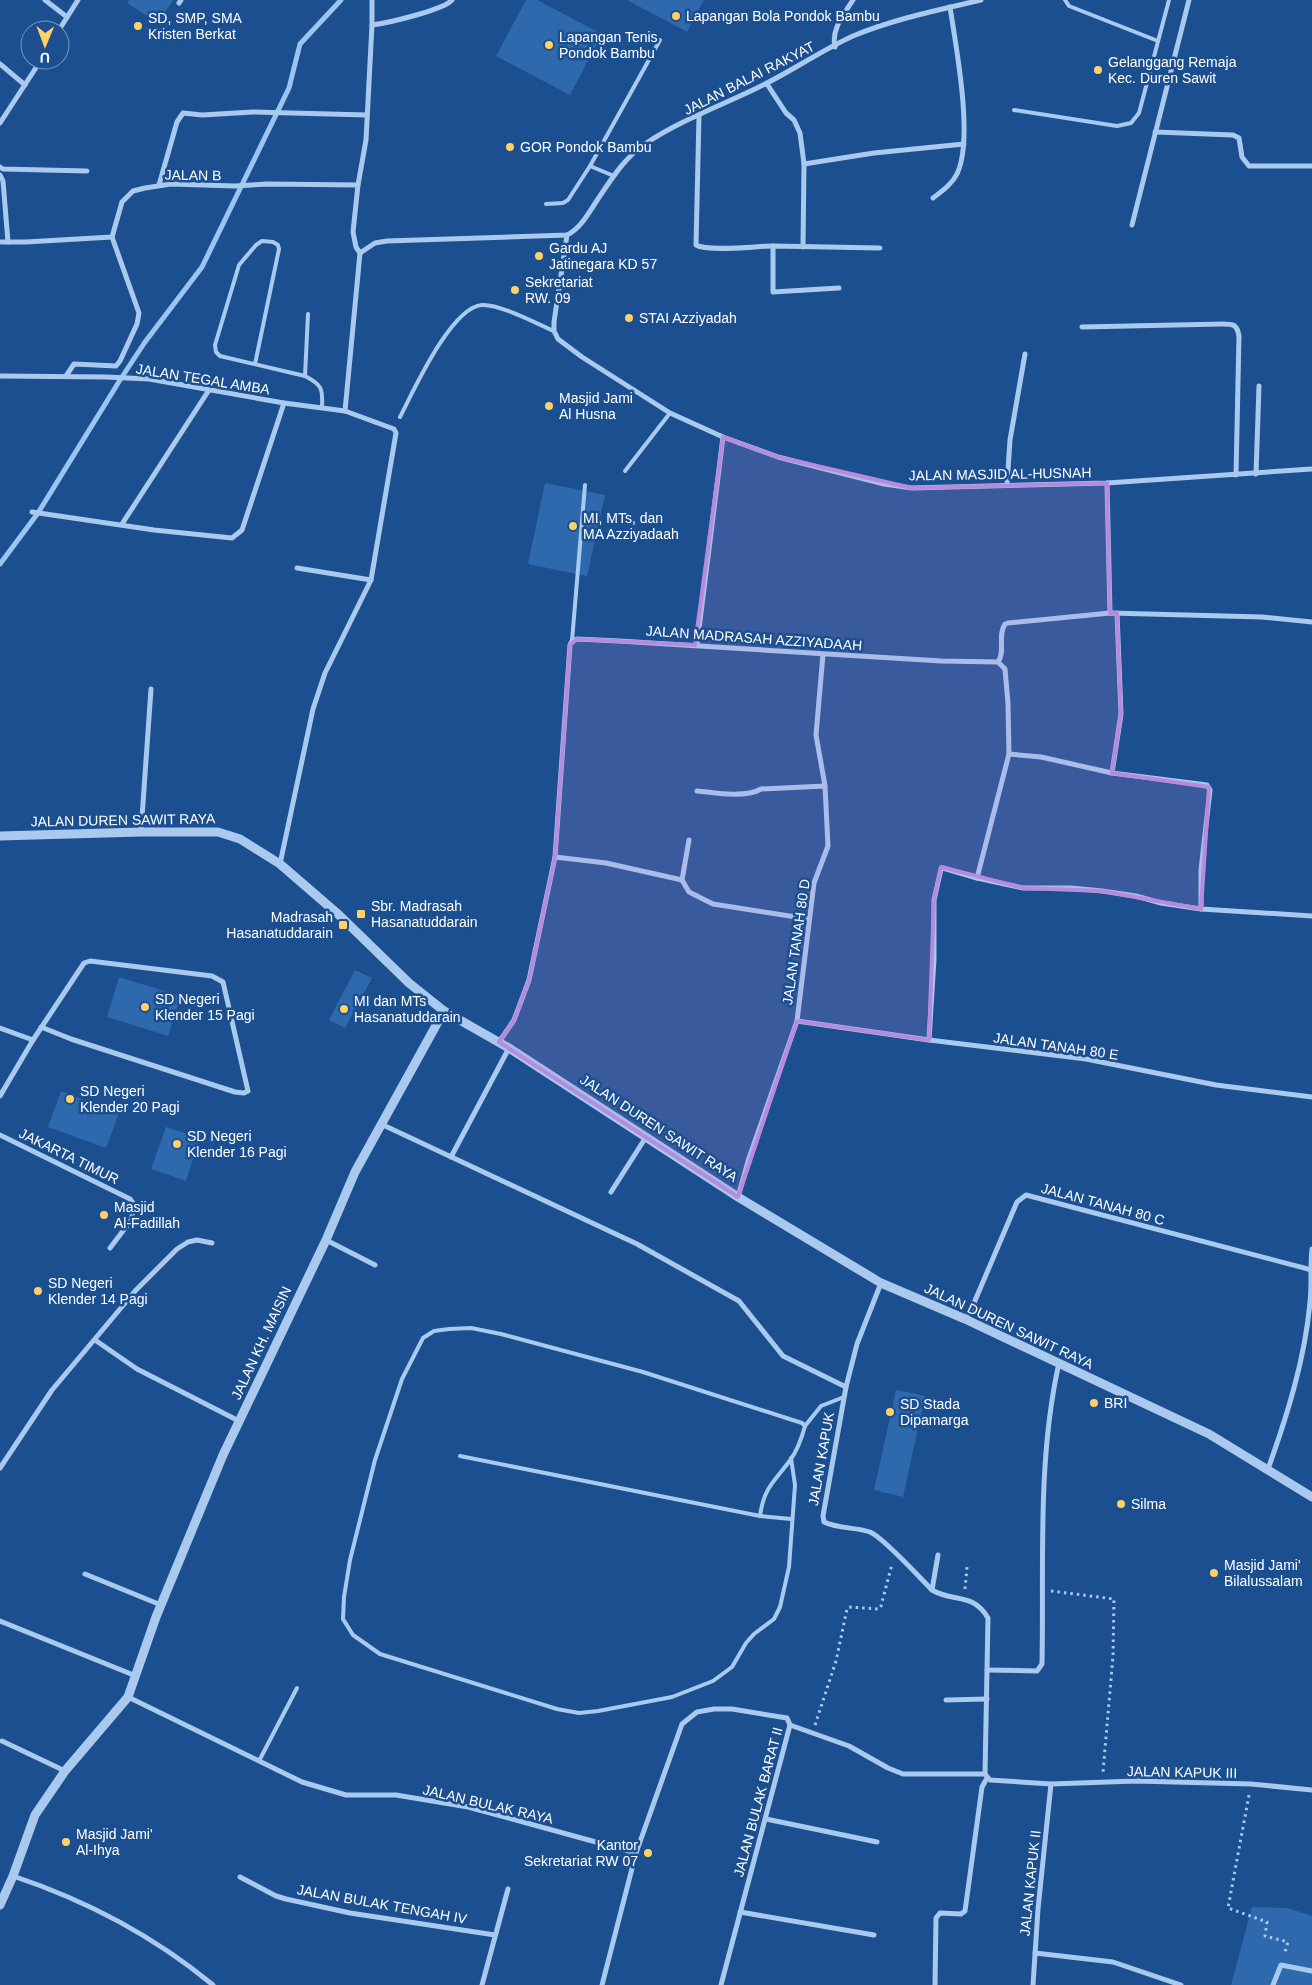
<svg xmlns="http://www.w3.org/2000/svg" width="1312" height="1985" font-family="Helvetica,sans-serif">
<rect width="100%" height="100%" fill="#1b4f8f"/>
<g fill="#2e69ad">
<path d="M129,0H173L158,23L127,3Z"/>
<path d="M526,0H537L602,34L570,95L496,56Z"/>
<path d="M627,0H704L687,32Z"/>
<path d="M545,483L605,495L587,576L528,564Z"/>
<path d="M355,970L372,978L345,1028L329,1020Z"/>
<path d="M119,977L181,996L168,1036L107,1017Z"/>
<path d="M61,1091L119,1113L106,1148L48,1127Z"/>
<path d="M166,1127L200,1138L186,1181L151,1169Z"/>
<path d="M896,1390L925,1396L903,1497L874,1490Z"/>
<path d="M1252,1907L1287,1908L1312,1916V1985H1231Z"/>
</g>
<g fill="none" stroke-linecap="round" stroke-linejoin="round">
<path stroke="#9cc4f0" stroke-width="5" d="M0,564L38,513L120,380L145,342L202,267L289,88L300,44L341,0"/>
<g stroke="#a9c9ee" stroke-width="3" stroke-dasharray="2.5 4" stroke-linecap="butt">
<path d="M965,1589L967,1567"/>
<path d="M1051,1591L1114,1599L1113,1656L1103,1772"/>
<path d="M815,1725L836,1661L847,1609L849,1607L879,1609L881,1606L892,1564"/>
<path d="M1249,1795L1228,1908L1267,1922L1265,1936L1288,1942L1284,1955"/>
</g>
<g stroke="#a9c9ee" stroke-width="4">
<path d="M1065,0L1069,6L1158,41"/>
<path d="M1014,110L1117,126L1131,123L1139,113L1169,0"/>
<path d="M590,166L614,176"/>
<path d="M546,204L563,203L568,200L590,166L660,40"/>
<path d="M308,314L305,376C322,385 323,388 322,408"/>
<path d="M255,364L279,249L278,245L273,242L262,241L256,245L239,265L215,345L216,352L220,356L305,376"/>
<path d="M400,417C413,392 451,307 482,305C500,304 537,324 554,331"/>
<path d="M625,471L670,413"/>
<path d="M572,641L585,485"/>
<path d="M805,1426L821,1406L844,1397"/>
<path d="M460,1456L760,1516L791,1519"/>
<path d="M760,1516C764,1486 776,1480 791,1459C798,1449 802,1437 805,1426L802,1423L643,1372L501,1334L471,1328L449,1329L434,1331L423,1338L402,1379L375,1460L350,1560L344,1597L343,1619L353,1635L380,1654L557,1709L579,1713L598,1711L672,1697L713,1681L732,1667L746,1643L754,1634L774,1619L780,1607L789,1567L795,1485L791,1458"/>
<path d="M259,1761L297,1688"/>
</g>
<g stroke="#a9c9ee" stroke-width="5">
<path d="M45,0L67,17"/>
<path d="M372,0V25"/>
<path d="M179,3L181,0"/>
<path d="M59,30L78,0"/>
<path d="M835,47C831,29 844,14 853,0"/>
<path d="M0,64L25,85"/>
<path d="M767,84L786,113L794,120L800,133L804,164L803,247"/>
<path d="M699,116L696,245C708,252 758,246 773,246"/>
<path d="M0,123L41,60"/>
<path d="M1155,132L1233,135L1239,138L1242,157L1249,166H1312"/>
<path d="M804,164L874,153L964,144"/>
<path d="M0,167L3,169L87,171"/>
<path d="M0,175L3,181L8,242"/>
<path d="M159,185L177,122L183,113L202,115L253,112L367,115"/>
<path d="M933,198C942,191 952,184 957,174C974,139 956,47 950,7"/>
<path d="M1132,225L1189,0"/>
<path d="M567,235L554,322V331L558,339L582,357L670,413L723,437L778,457L884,484L912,488L1107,483L1312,469"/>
<path d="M0,242H26L112,237L122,202L133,191L145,188L171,184L235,186L267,184L358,185"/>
<path d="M360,253L356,247L353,232L358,185L366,140L372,25C388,23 443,10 452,0"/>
<path d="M839,288L773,292V246L880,248"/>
<path d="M1082,327L1222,324C1233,324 1237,324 1239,336L1236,475"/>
<path d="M0,376L106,377L149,379L284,403L345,411L394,429L396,433L371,580L325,673L313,709L280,864"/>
<path d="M66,376L74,364L116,366L120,361L137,324L139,313L112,237"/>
<path d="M345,411L360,253L375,243L387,241L567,235C580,229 588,214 596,202C610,181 624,158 645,144C679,121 720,106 757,88C789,73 820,51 853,36C894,19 938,10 981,0"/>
<path d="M1256,474L1259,386"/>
<path d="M1107,483L1110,613"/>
<path d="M1007,485L1010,440L1025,354"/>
<path d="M32,512L154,530L232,538L242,530L284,403"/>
<path d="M122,524L209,390"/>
<path d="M297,568L371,580"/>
<path d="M697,645L723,437"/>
<path d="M998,662C1006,651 997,636 1005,624L1008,623L1110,613L1262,617L1312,622"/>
<path d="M1009,754L1041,757L1112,773L1207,785L1210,790L1201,870V909"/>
<path d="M1112,773L1121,714L1117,613"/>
<path d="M697,791C714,793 746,798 761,789L825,786"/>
<path d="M141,832L151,689"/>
<path d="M689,840L682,880L689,892L713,904L809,919"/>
<path d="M555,857L606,863L682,880"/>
<path d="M977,878L1009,754L1008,703L1005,669L998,662"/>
<path d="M797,1021L929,1040L1086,1059L1216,1085L1312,1097"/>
<path d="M0,1028L33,1040L84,963L90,961L212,976L223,982L248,1091L244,1093L235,1092L71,1039L41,1027"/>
<path d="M929,1040L934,959V900L941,869L943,868L977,878L1023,888H1071L1102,891L1136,896L1161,903L1201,909L1312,916"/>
<path d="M499,1042L514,1020L529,980L555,857L570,645L572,641L577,639L619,641L941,661L998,662"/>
<path d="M0,1096L33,1040"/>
<path d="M381,1124L637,1244L739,1301L783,1356L846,1387"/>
<path d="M0,1135L130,1199L133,1203L132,1219L110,1248"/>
<path d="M451,1157L509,1048"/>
<path d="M611,1192L646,1137"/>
<path d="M738,1197L749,1158L797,1021L814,883L828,846L825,786L816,735L823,654"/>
<path d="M326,1240L375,1265"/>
<path d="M881,1283L857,1344L846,1387L823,1516L824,1522C839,1529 855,1527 870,1532C884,1538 919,1577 932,1590C954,1603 973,1592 988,1618L985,1774L990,1780L1051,1784L1136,1781L1251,1784L1312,1790"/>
<path d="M965,1319L971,1310L1017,1202L1026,1195L1312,1270"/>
<path d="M95,1340L137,1369L239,1421"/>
<path d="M0,1468L52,1390L136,1290L177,1249L188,1242L197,1240L212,1243"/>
<path d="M1268,1469C1287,1416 1305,1359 1310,1302C1312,1285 1310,1267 1312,1249"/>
<path d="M85,1574L161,1605"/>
<path d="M932,1590L938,1555"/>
<path d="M0,1621L136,1676"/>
<path d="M987,1670L1037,1671L1042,1664C1044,1564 1037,1461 1059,1363"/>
<path d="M128,1697L302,1782L346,1795H396L468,1807L636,1853"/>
<path d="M946,1700L987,1699"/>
<path d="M790,1725L849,1746L888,1768L903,1774H985"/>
<path d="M2,1741L65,1771"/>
<path d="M766,1819L877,1842"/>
<path d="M13,1876C85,1900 155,1937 213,1985"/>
<path d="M240,1877L276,1896L286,1899L350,1913L495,1935"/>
<path d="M740,1912L874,1935"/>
<path d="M1035,1953L1113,1962L1181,1985"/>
<path d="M482,1985L508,1889"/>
<path d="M602,1985L636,1853L682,1724L697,1712L714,1709H732L787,1718L790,1725L721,1985"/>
<path d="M935,1985L936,1918L940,1913L961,1914L965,1911L982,1787L987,1778"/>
<path d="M1033,1985L1038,1909L1051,1784"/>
<path d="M1273,1985L1281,1965L1312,1971"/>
</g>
<g stroke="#a9c9ee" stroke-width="9">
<path d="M0,836L141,832H218L240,839L280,864L339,915L409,983L444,1011L509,1048L738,1197L881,1283L965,1319L1209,1434L1312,1497"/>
<path d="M0,1905L13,1876L35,1815L65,1771L128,1697L156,1617L223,1455L326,1240L355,1172L444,1011"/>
</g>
</g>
<path fill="#b68bdc" fill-opacity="0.2" stroke="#b68bdc" stroke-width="4" stroke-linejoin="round" d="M723,437L778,457L912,488L1107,483L1110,613H1117L1121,714L1112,773L1209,787L1201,909L1102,891L1023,888L941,867L934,900L929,1040L797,1021L738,1197L499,1042L514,1020L529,980L555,857L570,645L577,639L695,645Z"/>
<g fill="#ffd166" stroke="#1b4f8f" stroke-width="2">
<circle cx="676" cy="16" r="5"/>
<circle cx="138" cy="26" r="5"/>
<circle cx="549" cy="45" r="5"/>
<circle cx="1098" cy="70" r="5"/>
<circle cx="510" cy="147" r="5"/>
<circle cx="539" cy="256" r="5"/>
<circle cx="515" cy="290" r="5"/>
<circle cx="629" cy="318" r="5"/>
<circle cx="549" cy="406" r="5"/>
<circle cx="573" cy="526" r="5"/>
<rect x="356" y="909" width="10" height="10" rx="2.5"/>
<rect x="338" y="920" width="10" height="10" rx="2.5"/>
<circle cx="145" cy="1007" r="5"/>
<circle cx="344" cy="1009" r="5"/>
<circle cx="70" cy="1099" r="5"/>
<circle cx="177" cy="1144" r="5"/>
<circle cx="104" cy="1215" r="5"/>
<circle cx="38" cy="1291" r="5"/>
<circle cx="1094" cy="1403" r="5"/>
<circle cx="890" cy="1412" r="5"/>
<circle cx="1121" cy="1504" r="5"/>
<circle cx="1214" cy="1573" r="5"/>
<circle cx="66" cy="1842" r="5"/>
<circle cx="648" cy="1853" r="5"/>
</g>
<g text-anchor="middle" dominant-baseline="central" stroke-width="5" stroke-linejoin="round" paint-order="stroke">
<g font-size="14" fill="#fff" stroke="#1b4f8f" text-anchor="start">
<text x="686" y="16">Lapangan Bola Pondok Bambu</text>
<text x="148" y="18">SD, SMP, SMA<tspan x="148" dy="16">Kristen Berkat</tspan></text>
<text x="559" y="37">Lapangan Tenis<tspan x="559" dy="16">Pondok Bambu</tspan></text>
<text x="1108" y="62">Gelanggang Remaja<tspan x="1108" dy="16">Kec. Duren Sawit</tspan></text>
<text x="520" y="147">GOR Pondok Bambu</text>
<text x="549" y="248">Gardu AJ<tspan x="549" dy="16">Jatinegara KD 57</tspan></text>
<text x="525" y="282">Sekretariat<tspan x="525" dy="16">RW. 09</tspan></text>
<text x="639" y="318">STAI Azziyadah</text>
<text x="559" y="398">Masjid Jami<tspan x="559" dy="16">Al Husna</tspan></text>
<text x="583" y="518">MI, MTs, dan<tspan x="583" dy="16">MA Azziyadaah</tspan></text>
<text x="371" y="906">Sbr. Madrasah<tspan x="371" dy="16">Hasanatuddarain</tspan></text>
<text x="333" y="917" text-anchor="end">Madrasah<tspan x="333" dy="16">Hasanatuddarain</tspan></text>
<text x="155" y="999">SD Negeri<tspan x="155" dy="16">Klender 15 Pagi</tspan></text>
<text x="354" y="1001">MI dan MTs<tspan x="354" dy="16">Hasanatuddarain</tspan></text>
<text x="80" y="1091">SD Negeri<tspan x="80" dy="16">Klender 20 Pagi</tspan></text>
<text x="187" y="1136">SD Negeri<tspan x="187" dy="16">Klender 16 Pagi</tspan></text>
<text x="114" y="1207">Masjid<tspan x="114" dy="16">Al-Fadillah</tspan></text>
<text x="48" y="1283">SD Negeri<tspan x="48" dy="16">Klender 14 Pagi</tspan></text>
<text x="1104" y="1403">BRI</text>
<text x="900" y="1404">SD Stada<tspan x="900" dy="16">Dipamarga</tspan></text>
<text x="1131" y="1504">Silma</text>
<text x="1224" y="1565">Masjid Jami'<tspan x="1224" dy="16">Bilalussalam</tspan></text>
<text x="76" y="1834">Masjid Jami'<tspan x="76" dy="16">Al-Ihya</tspan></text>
<text x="638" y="1845" text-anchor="end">Kantor<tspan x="638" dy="16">Sekretariat RW 07</tspan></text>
</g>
<g font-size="14" fill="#fff" stroke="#1b4f8f">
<text transform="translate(749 78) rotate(-27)">JALAN BALAI RAKYAT</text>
<text transform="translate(193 175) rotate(1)">JALAN B</text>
<text transform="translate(203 379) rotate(9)">JALAN TEGAL AMBA</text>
<text transform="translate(1000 474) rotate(-1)">JALAN MASJID AL-HUSNAH</text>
<text transform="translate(754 638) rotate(4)">JALAN MADRASAH AZZIYADAAH</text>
<text transform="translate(123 820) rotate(-1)">JALAN DUREN SAWIT RAYA</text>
<text transform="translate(796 942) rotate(-82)">JALAN TANAH 80 D</text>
<text transform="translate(1056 1046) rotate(8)">JALAN TANAH 80 E</text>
<text transform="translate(659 1128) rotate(33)">JALAN DUREN SAWIT RAYA</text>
<text transform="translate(69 1156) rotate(26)">JAKARTA TIMUR</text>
<text transform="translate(1103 1204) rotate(15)">JALAN TANAH 80 C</text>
<text transform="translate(1009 1326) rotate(25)">JALAN DUREN SAWIT RAYA</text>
<text transform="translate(261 1343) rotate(-65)">JALAN KH. MAISIN</text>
<text transform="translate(821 1459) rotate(-80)">JALAN KAPUK</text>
<text transform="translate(1182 1772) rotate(1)">JALAN KAPUK III</text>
<text transform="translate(758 1802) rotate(-75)">JALAN BULAK BARAT II</text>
<text transform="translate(488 1804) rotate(13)">JALAN BULAK RAYA</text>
<text transform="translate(1030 1883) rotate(-84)">JALAN KAPUK II</text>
<text transform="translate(382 1904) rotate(10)">JALAN BULAK TENGAH IV</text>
</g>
</g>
<g transform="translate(45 45) rotate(181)"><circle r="24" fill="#1b4f8f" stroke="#7695bc"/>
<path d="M0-4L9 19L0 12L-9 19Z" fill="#ffd166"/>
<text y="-8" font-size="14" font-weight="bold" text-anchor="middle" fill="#ffffff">U</text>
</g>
</svg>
